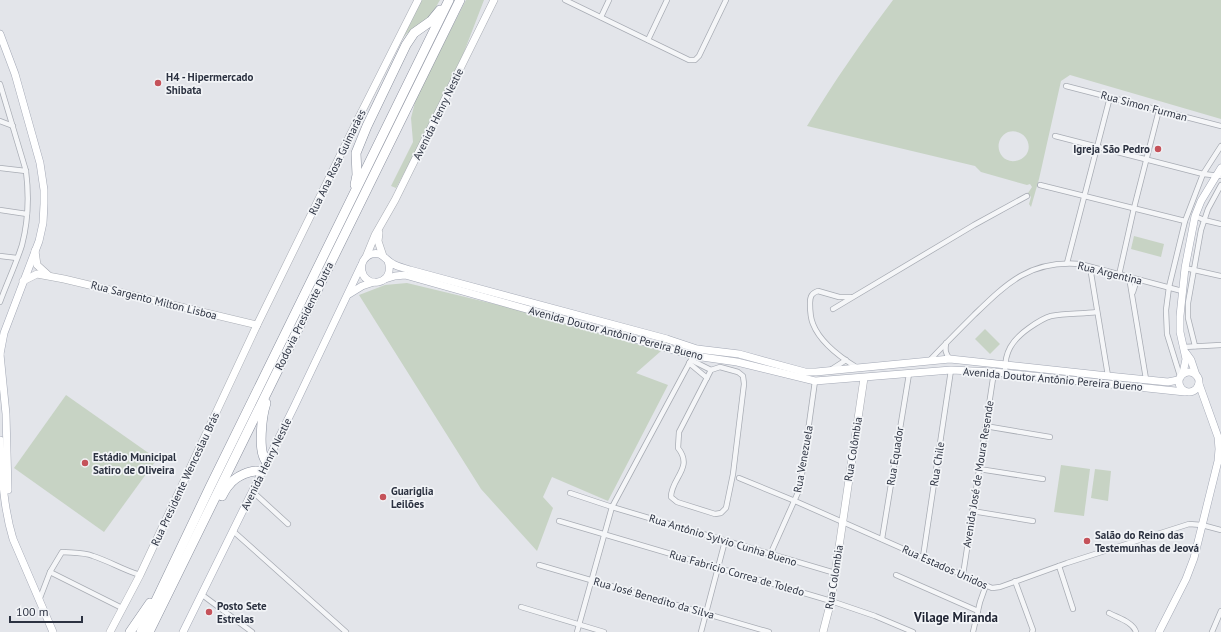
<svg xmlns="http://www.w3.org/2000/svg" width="1221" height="632" font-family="'PT Sans',sans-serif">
<rect width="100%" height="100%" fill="#e3e5ea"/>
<g fill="#c7d3c4" fill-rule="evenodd">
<path d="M419,0H440C435,8 432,16 424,22C414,29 410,28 402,40L400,39Z"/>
<path d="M466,0H484L451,86L396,188L391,186L413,142L411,118L416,98Z"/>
<path d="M893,0H1221V119L1070,75L1061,81L1039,179L1031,207L1029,204L1031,197L1028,193L1032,187L1030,184L1027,185L981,172L975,166L807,126C834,82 862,41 893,0ZM1008,132C1028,127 1037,153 1019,160C1000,167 990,141 1008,132Z"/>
<path d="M1134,236L1164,244L1161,257L1131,249Z"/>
<path d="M407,283L515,309L661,351L636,373L668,385L608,501L552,477L543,497L553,508L537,551L481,489L359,295L385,285Z"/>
<path d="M985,329L1000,344L990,354L975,339Z"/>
<path d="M66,395L157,459L104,532L14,468Z"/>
<path d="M1061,465L1090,469L1084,516L1054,512Z"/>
<path d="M1095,469L1111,471L1108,501L1091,498Z"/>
</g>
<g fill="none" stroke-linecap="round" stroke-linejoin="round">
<defs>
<g id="street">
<path d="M565,0L689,60H695L699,56L726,0"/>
<path d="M601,17L609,0"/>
<path d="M648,40L667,0"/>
<path d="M0,84L26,171C29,195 28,222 22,245C16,264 7,283 0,302"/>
<path d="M1066,86L1221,126"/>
<path d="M0,121L13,126"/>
<path d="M1055,136L1203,174L1221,176"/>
<path d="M0,168L26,171"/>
<path d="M1040,185L1185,221"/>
<path d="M0,210L27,214"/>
<path d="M1195,216L1204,220L1221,224"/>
<path d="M0,256L17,258"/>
<path d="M1067,263L1110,97"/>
<path d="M1090,267L1108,376"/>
<path d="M1185,268L1221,276"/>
<path d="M1119,275L1134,208L1159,110"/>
<path d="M1129,277L1146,379"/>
<path d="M1133,292L1137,279"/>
<path d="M851,297H839L818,291C812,293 810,296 810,303C810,309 810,317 813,324C820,342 840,357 856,367"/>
<path d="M833,309L974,225L1027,196"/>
<path d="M946,343C945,350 945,353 950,359"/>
<path d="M1195,346L1188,318V303L1201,230L1208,209L1221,185"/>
<path d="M1184,347L1221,345"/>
<path d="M691,360L711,370"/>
<path d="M929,361C944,345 959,330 974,315C1007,283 1030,260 1080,264L1182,291"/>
<path d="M689,363L707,378"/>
<path d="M720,367L738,372L743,376L744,384L733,474L726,508L721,513L715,514L677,502L671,497C671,478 694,468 678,448L679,432L711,370Z"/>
<path d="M832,369L846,360"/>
<path d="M1005,374C1004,352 1012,340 1029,328C1036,323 1044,318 1051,316C1066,313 1082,314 1097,312"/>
<path d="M1180,376L1167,334L1166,310L1169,287L1185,221L1203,174L1221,146"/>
<path d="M985,426L1050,437"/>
<path d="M979,469L1043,479"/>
<path d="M739,478L795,501L992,588L1000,587L1067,563L1189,524L1202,525L1221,530"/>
<path d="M252,491L288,524"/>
<path d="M570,493L612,507L835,573"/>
<path d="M972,511L1033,521"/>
<path d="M559,521L831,601L875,616L913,632"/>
<path d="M233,531L346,632"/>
<path d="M882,539L909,374"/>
<path d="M770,555L800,488L815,381"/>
<path d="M923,557L951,370"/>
<path d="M539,565L769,632"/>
<path d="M1059,566L1073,609"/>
<path d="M50,572L122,608"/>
<path d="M896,575L978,611"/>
<path d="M963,575L994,372"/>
<path d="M1015,581L1033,630L1032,632"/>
<path d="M201,594L252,632"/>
<path d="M40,598L50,572L62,552C72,553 83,552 93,556C109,561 123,570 140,575"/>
<path d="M521,607L604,632"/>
<path d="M1109,613C1118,618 1133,622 1136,632"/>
<path d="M577,632L612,507L691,360L695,356L697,349"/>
<path d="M701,632L725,541"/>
<path d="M973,632L980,602L986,585"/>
<path d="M1212,632L1221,611"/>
</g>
<g id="secondary">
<path d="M379,233L378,241L383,256"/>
<path d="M35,251L37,265L48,275"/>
<path d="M366,257L375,235L395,200L494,0"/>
<path d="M23,281L37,274L64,279L257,325"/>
<path d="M110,632L140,575L257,325L357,121L418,0"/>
<path d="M823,632L831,601L864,378"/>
</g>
<g id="primary">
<path d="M0,34L15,74L40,163L44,190V204L43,223L39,241L4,333L0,354"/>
<path d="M388,261C391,270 389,280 378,282C360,285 355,259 372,254C382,251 385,260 393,264C398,267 405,268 410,270L667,339L697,349L739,354L805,372H816L950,359L1108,376L1168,382L1178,380"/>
<path d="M385,279L395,276L405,275L695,356L737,362L815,381L951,370L994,372L1185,392"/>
<path d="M349,294L362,286L374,282"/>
<path d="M1186,353L1191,360L1196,375"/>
<path d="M0,354L6,414L8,490"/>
<circle cx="1189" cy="382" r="10"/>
<path d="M1183,373L1186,359L1180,332V316L1185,268L1195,216L1201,201L1221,168"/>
<path d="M0,440C2,473 3,506 13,539L53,632"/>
<path d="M183,632L294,407L361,266"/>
<path d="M1159,632L1186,579L1194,558L1218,461L1219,449L1218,437L1199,384"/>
</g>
<g id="highway">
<path d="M355,185L357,175L356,153L367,126L406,45L414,33L431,21L440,10"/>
<path d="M266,403C262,415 257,453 267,462"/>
<path d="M222,496C224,492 226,488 229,485C235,477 252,468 262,472"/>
<path d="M130,632L150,603"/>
<path d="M141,632L210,487L449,0"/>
<path d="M149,632L460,0"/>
</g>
</defs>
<use href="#street" stroke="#a8acb4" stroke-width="6"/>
<use href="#secondary" stroke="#a8acb4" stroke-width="8"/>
<use href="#primary" stroke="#a3a8b5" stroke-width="8"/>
<use href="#highway" stroke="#8b919f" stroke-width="10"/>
<use href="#street" stroke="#f5f6f8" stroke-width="4.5"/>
<use href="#secondary" stroke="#fff" stroke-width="7"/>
<use href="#primary" stroke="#fff" stroke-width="7"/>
<use href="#highway" stroke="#fff" stroke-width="9"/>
</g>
<g fill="#c5525a" stroke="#f2f4f7" stroke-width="1.5">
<circle cx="158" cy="83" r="4"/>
<circle cx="1158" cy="149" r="4"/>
<circle cx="85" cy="463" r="4"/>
<circle cx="383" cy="497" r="4"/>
<circle cx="1087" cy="541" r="4"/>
<circle cx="209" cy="612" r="4"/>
</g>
<g text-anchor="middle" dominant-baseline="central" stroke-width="3.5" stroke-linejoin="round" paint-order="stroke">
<g font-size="11" font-weight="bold" fill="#2c3241" stroke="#f2f4f7" text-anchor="start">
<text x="166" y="77">H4 - Hipermercado<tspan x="166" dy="13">Shibata</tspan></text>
<text x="1150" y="149" text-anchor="end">Igreja São Pedro</text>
<text x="93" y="457">Estádio Municipal<tspan x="93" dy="13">Satiro de Oliveira</tspan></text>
<text x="391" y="491">Guariglia<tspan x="391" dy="13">Leilões</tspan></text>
<text x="1095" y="535">Salão do Reino das<tspan x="1095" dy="13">Testemunhas de Jeová</tspan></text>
<text x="217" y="606">Posto Sete<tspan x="217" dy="13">Estrelas</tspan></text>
</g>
<g font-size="11" fill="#2c3241" stroke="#f2f4f7">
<text transform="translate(1144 106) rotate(15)">Rua Simon Furman</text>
<text transform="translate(438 114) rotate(-64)">Avenida Henry Nestie</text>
<text transform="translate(337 162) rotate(-64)">Rua Ana Rosa Guimarães</text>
<text transform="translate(1110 273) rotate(14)">Rua Argentina</text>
<text transform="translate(154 300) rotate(14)">Rua Sargento Milton Lisboa</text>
<text transform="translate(304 316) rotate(-64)">Rodovia Presidente Dutra</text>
<text transform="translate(616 333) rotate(15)">Avenida Doutor Antônio Pereira Bueno</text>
<text transform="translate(1053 379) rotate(5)">Avenida Doutor Antônio Pereira Bueno</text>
<text transform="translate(853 449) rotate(-81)">Rua Colômbia</text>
<text transform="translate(895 456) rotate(-81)">Rua Equador</text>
<text transform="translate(803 459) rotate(-80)">Rua Venezuela</text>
<text transform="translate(266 464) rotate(-64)">Avenida Henry Nestle</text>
<text transform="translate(937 464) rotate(-81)">Rua Chile</text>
<text transform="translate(978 474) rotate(-81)">Avenida José de Moura Resende</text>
<text transform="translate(185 479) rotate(-65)">Rua Presidente Wenceslau Brás</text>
<text transform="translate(723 540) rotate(17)">Rua Antônio Sylvio Cunha Bueno</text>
<text transform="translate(945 567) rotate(24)">Rua Estados Unidos</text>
<text transform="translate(737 573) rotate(16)">Rua Fabricio Correa de Toledo</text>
<text transform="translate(834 577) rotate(-81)">Rua Colombia</text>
<text transform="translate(654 598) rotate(16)">Rua José Benedito da Silva</text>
</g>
<g font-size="13" font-weight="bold" fill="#1e2332" stroke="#f2f4f7">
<text x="956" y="617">Vilage Miranda</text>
</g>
</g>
<path d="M10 616v6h72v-6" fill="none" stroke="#2c3241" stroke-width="2"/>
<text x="16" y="616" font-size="12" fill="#2c3241" stroke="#f2f4f7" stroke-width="3" paint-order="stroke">100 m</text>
</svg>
